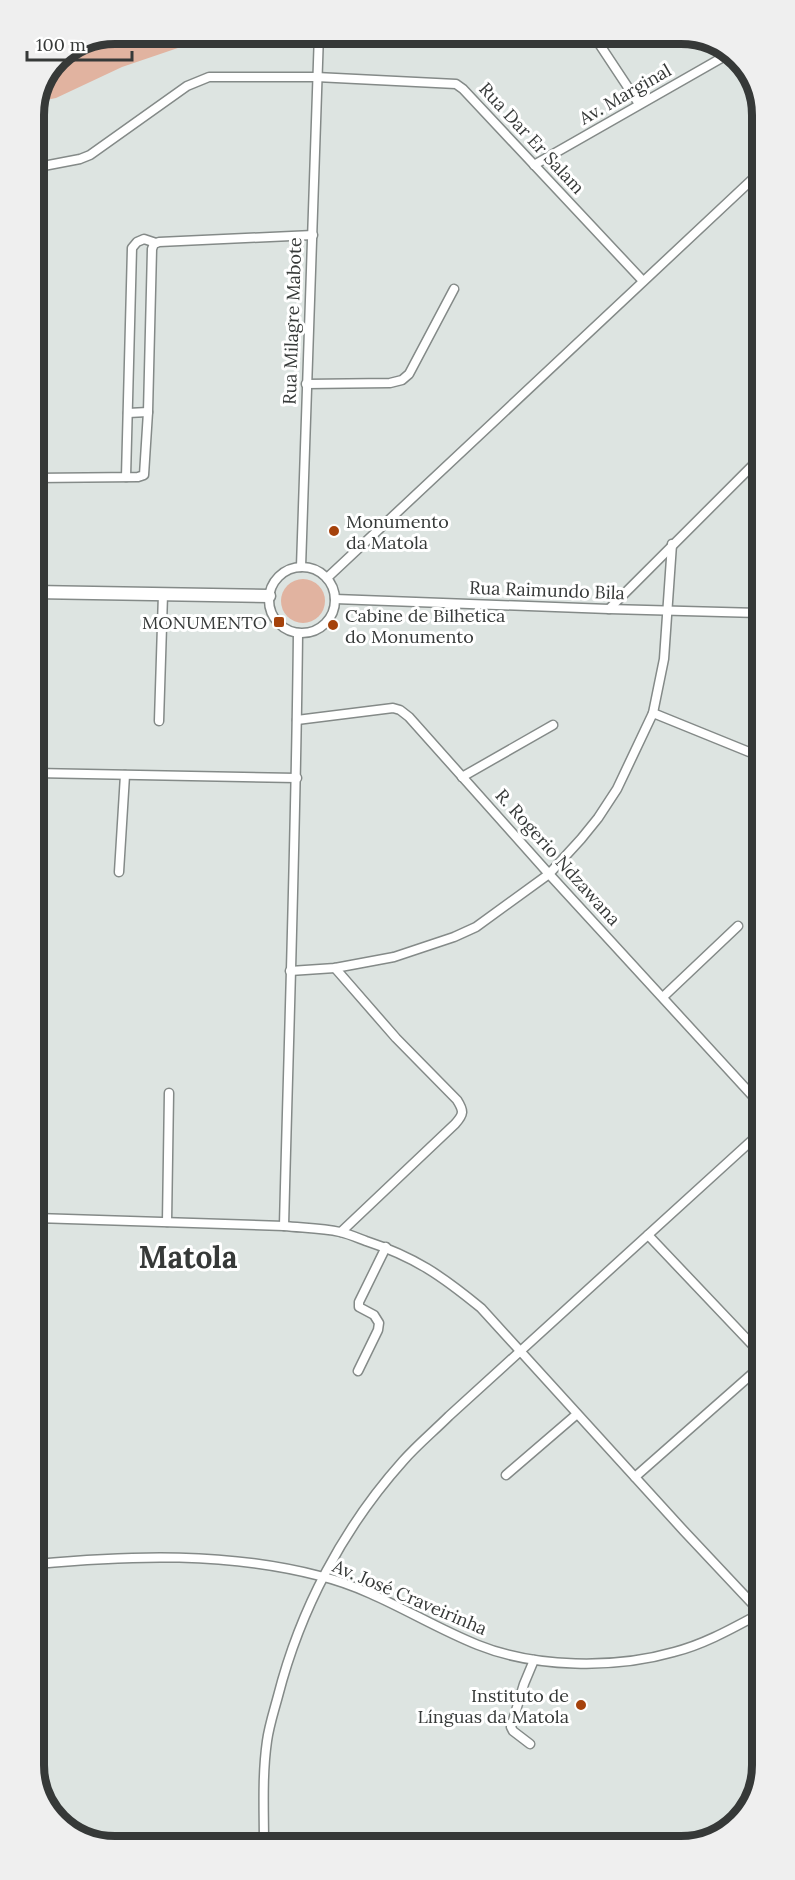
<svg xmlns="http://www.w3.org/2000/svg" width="795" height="1880" font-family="Lora,serif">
<rect width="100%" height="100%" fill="#dde4e1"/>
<g fill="#e1b3a0">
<path d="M114,33H222L122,67L56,98L36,102L57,57Z"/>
<circle cx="303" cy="601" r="22"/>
</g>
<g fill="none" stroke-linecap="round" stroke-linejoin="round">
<defs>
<g id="street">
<path d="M592,33L639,104"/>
<path d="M534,165L732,52"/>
<path d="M33,168L80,159L90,155L187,86L209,77H316L456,84L463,89L643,281"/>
<path d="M306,384L390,383L402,380L409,374L454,289"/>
<path d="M128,413L148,412"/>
<path d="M126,477L132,248L137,242L144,239L156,243"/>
<path d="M34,478L138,477L144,475L148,412L152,249L154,244L159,242L313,235"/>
<path d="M301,567L319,33"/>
<circle cx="302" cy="600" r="33"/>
<path d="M327,578L758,174"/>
<path d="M335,599L609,609L759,613"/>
<path d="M609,609L759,459"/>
<path d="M653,713L759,756"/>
<path d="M297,720L393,708L400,710L409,717L549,874L760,1104"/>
<path d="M159,721L163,594"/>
<path d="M35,773L297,778"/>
<path d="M462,777L553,725"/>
<path d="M119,872L125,775"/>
<path d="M335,968L396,1038L457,1100C464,1111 464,1114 455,1124L341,1232"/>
<path d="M290,971L335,968L394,957L454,937L476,927L549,874L581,839L598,818L617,789L653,713L664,659L672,544"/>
<path d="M35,994L39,996L38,1022"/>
<path d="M663,997L738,926"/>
<path d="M36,1218L284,1226C303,1228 322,1228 340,1232C349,1234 358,1238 366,1241C415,1257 442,1276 481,1308L684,1531L762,1614"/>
<path d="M167,1222L169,1093"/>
<path d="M284,1226C289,1028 296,831 298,633"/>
<path d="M648,1235L761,1354"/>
<path d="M358,1371L378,1330L379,1323L374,1315L359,1307V1302L386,1247"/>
<path d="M506,1475L577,1414"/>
<path d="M635,1477L761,1366"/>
<path d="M37,1564C132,1555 227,1552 320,1576C377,1590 425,1624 478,1645C535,1668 615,1669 674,1652C705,1644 733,1628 761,1613"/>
<path d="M530,1744L513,1731L511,1727L524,1684L534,1660"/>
<path d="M685,1843L709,1841"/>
<path d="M264,1846C264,1811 262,1776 267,1741C269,1726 274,1711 278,1696C300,1610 343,1528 403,1461C417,1445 434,1431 449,1416L760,1133"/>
</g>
<path id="secondary" d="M34,592L269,596"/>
</defs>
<use href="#street" stroke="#848a88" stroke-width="11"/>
<use href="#secondary" stroke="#848a88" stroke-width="15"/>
<use href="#street" stroke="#fff" stroke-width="8"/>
<use href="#secondary" stroke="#fff" stroke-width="12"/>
</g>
<g fill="#a5420b" stroke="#fff" stroke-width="2">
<circle cx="334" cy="531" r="6"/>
<rect x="273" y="616" width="12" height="12" rx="3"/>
<circle cx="333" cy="625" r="6"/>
<circle cx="581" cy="1705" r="6"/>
</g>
<g text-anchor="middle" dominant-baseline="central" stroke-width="6" stroke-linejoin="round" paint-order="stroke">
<g font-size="18" fill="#363938" stroke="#fff">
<text transform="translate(625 94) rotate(-30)">Av. Marginal</text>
<text transform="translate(532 138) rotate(47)">Rua Dar Er Salam</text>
<text transform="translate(292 321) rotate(-88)">Rua Milagre Mabote</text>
<text transform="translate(547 590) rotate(2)">Rua Raimundo Bila</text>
<text transform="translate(558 857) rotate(48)">R. Rogerio Ndzawana</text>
<text transform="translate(410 1597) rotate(23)">Av. José Craveirinha</text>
</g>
<g font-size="18" fill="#363938" stroke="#fff" text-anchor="start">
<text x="346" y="521">Monumento<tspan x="346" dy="21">da Matola</tspan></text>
<text x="345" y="615">Cabine de Bilhetica<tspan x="345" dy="21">do Monumento</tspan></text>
<text x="267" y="622" text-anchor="end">MONUMENTO</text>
<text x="569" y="1695" text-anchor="end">Instituto de<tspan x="569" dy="21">Línguas da Matola</tspan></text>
</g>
<g font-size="30" font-weight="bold" fill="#363938" stroke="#fff">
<text x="188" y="1257">Matola</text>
</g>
</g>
<path d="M0 0H795V1880H0ZM115 44H681A71 71 0 0 1 752 115V1765A71 71 0 0 1 681 1836H115A71 71 0 0 1 44 1765V115A71 71 0 0 1 115 44Z" fill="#efefef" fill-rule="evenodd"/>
<path fill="none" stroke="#363938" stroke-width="8" d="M115 44H681A71 71 0 0 1 752 115V1765A71 71 0 0 1 681 1836H115A71 71 0 0 1 44 1765V115A71 71 0 0 1 115 44Z"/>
<path d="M27 51v9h105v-9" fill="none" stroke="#363938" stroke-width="3"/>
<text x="36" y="51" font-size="18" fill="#363938" stroke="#ffffff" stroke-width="4.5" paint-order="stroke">100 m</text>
</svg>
